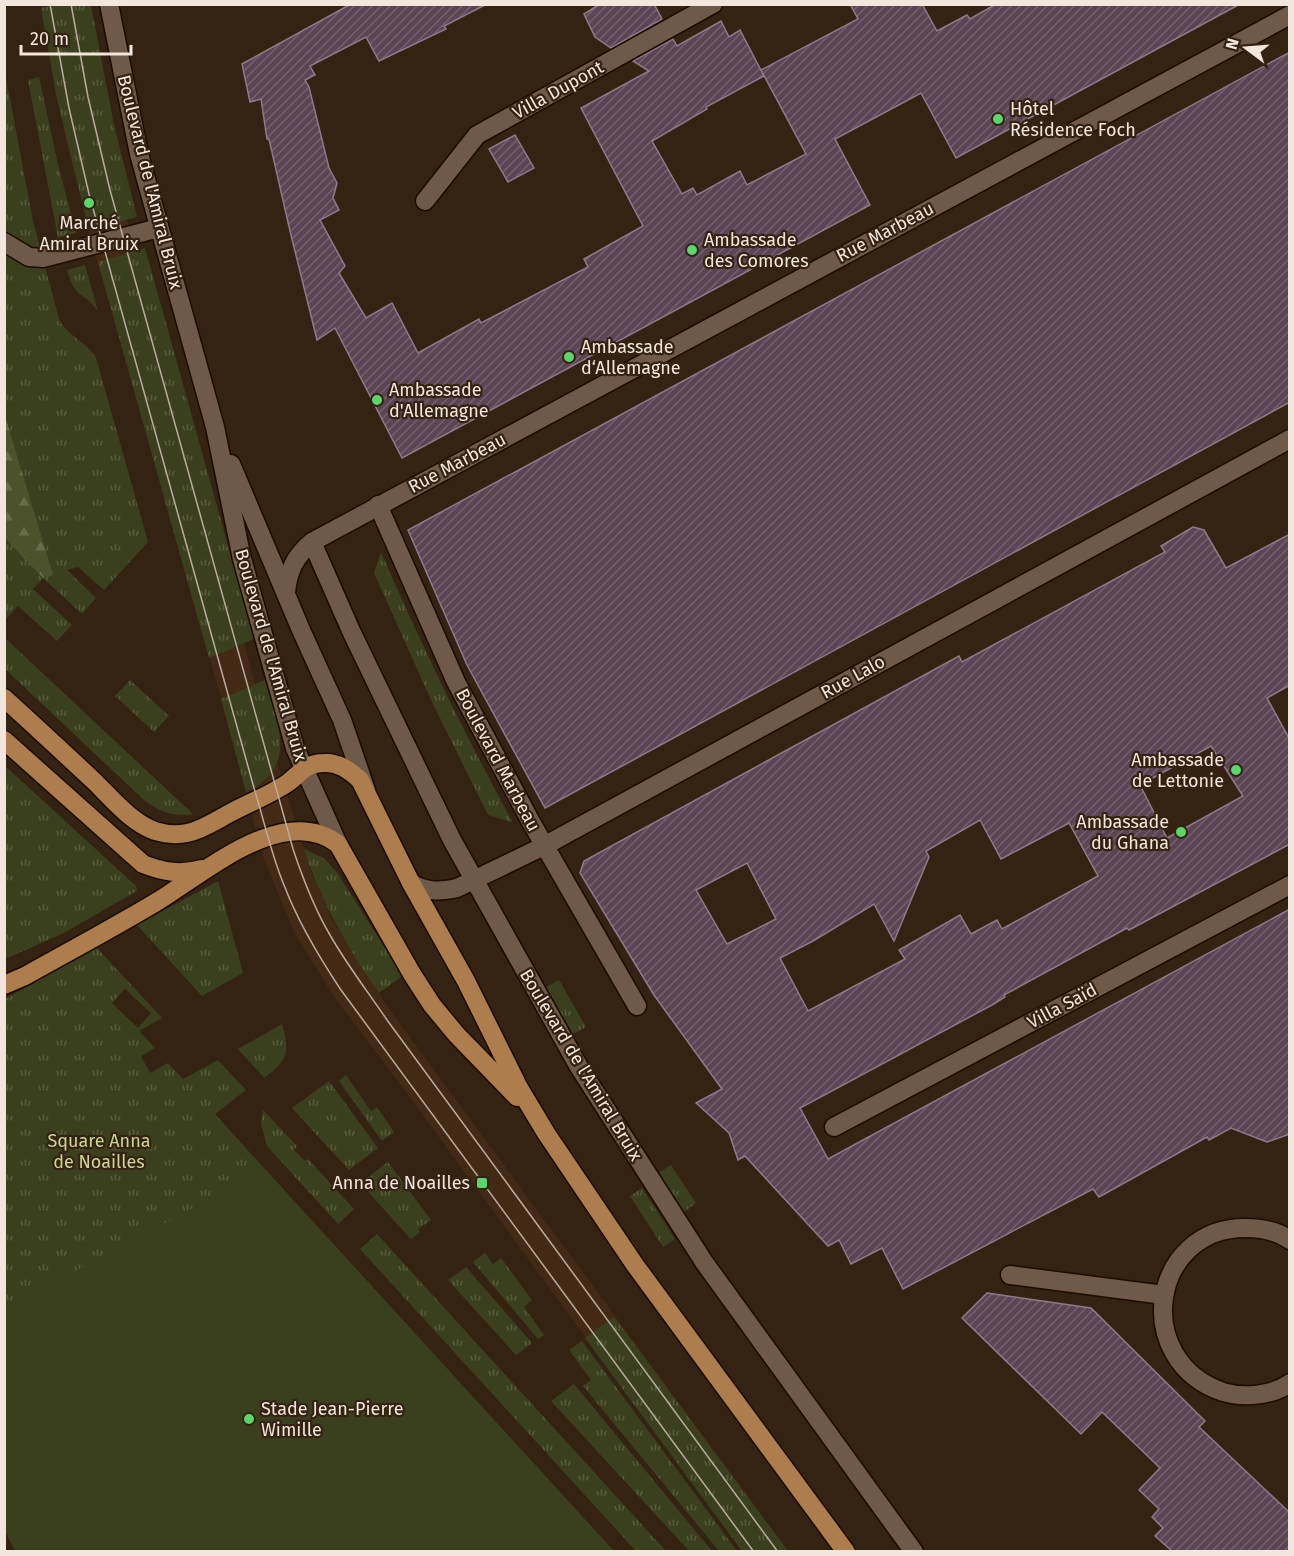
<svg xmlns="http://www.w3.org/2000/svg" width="1294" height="1556" font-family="'Fira Sans',sans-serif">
<defs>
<pattern id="grass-tufts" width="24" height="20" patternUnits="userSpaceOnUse" patternTransform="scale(1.5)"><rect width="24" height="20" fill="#3a401d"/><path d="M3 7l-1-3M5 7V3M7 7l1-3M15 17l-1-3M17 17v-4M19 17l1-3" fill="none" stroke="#575c3d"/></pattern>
<pattern id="forest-firs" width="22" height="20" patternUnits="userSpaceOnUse" patternTransform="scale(1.5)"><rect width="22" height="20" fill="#4c532c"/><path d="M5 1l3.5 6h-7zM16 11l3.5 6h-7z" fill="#666c4a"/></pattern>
<pattern id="building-hatch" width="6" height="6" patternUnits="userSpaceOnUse" patternTransform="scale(1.5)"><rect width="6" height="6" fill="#5b4555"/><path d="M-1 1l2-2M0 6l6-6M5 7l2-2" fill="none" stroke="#73606d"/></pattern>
</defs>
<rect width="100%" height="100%" fill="#342213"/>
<path fill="#422a16" d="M41,5H80L110,155L135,251L277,762L312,874L333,921L387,1006L788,1551H742L403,1088L334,997L294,932L263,857L219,691L93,246L66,141Z"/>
<g fill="url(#grass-tufts)" fill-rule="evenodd">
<path d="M62,5H91L114,125L137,217L89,230L56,94L41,8Z"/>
<path d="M4,67L33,221L59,319C67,336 87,342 96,358L148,542L104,590L78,567L67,570L96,598L82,614L43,578L33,589L72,625L57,641L18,606L5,620Z"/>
<path d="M39,77L57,160L76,233L58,238L28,80Z"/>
<path d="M145,248L254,639L209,658L98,262Z"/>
<path d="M85,265L98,312C86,291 75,301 67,270Z"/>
<path d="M381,552C421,644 464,733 512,821L511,822L488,815L432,702L374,573Z"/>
<path d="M4,638H5L193,814C173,817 160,812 144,800L5,669Z"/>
<path d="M130,680L169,716L154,732L115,696Z"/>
<path d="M265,680C278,723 299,767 246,792L221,699Z"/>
<path d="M4,765L136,886L137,891L62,934L5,959Z"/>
<path d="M304,849L324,858L338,874L401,973V977L379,993C347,947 321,902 304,849Z"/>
<path d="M218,881L243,973L202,996L137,925Z"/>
<path d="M97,948L162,1018L139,1031L155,1048L141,1056L150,1073L168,1063L183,1079L218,1060L246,1090L215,1114L283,1189L5,1513V999ZM125,989L151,1013L138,1028L112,1003Z"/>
<path d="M559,980L586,1027L573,1034L546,987Z"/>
<path d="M282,1024C290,1052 288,1060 264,1078L238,1049Z"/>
<path d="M346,1075L371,1111L377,1107L394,1132L382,1141L339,1081Z"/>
<path d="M329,1081L378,1148L349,1170L292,1108Z"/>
<path d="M263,1110L297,1146L294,1150L305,1161L308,1159L354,1209L338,1224L267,1146L261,1124Z"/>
<path d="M388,1162L431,1220L418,1229L420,1232L411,1239L360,1183Z"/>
<path d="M671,1165L696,1203L684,1212L658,1173Z"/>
<path d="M642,1188L675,1239L663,1247L630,1196Z"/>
<path d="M377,1234L666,1551H636L360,1249Z"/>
<path d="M485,1253L493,1264L501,1258L532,1300L524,1307L544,1335L538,1339L473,1262Z"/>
<path d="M466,1267L532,1343L516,1355L448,1280Z"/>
<path d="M614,1317L788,1551H742L585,1338Z"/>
<path d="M582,1341L737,1551H719L583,1386L591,1380L569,1350Z"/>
<path d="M574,1384L712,1551H689L551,1401Z"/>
</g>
<path fill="url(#forest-firs)" d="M5,416L53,575L43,578L5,538Z"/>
<path fill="#3a401d" d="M265,1169L614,1551H15L4,1529L5,1309Z"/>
<g fill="url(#building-hatch)" stroke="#90798a" stroke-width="1.5" fill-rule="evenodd">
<path d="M351,4H487L444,26L446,29L379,61L366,37L310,66L315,75L305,80L309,87L329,168L337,183L333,198L339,210L320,220L345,266L339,273L366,318L392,303L418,353L479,319L481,323L588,267L584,259L643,226L581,108L649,71L633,61L673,39L677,46L721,21L729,37L740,30L764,76L706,107L707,109L652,141L682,194L693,188L697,195L740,171L747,185L806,154L761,70L858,19L850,4H922L937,31L967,15L970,19L996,4H1240L956,158L921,93L835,139L870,205L402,458L335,328L317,340L290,231L269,139H267L261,99L250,102L242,64Z"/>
<path d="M600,4H654L662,19L611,48L595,37L584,14Z"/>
<path d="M1290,52V402L545,808L467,665L408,530Z"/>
<path d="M515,135L534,168L508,182L489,149Z"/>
<path d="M1193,527L1204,530L1226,568L1290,534V685L1267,698L1290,740V844L1129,930L1127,928L1004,995L1005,997L992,1005L800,1108L828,1159L1290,909V1134L1267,1142L1231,1128L1209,1140L1207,1137L1099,1197L1093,1189L903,1289L882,1248L851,1264L839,1240L828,1246L745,1156L738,1160L729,1133L696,1103L722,1089L654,995L580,873L584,861L959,656L962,662L1165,552L1161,546ZM1211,746L1243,796L1167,838L1140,785ZM980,820L1001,859L1069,823L1098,876L1002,929L997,920L971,934L960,915L899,950L905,959L808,1011L780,958L813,941L874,904L894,941L929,857L926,851ZM747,863L776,919L727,944L696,890Z"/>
<path d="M987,1293L1091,1308L1205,1421L1199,1427L1290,1513V1551H1172L1155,1536L1163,1528L1152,1517L1159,1509L1139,1490L1160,1468L1102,1412L1081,1434L962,1318Z"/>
</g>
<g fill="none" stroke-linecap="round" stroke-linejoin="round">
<defs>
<g id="minor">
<path d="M109,4L139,154L215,427L242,559L295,748L338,844"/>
<path d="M425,201L477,135L713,4"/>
<path d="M4,242L29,257L43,258L159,228"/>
<path d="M231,464L301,630L342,720L366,790"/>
<path d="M378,505L456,682L531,822L637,1006"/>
<path d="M312,542L352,633L452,840L579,1067L704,1262L914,1552"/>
<path d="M286,593C288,571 295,556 312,542L1290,15"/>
<path d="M411,883C427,892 440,892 457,888L544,846L1290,439"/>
<path d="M834,1127L1290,885"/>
<path d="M1290,1240C1277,1231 1261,1228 1246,1228C1151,1227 1130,1360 1223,1392C1243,1398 1272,1396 1290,1383"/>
<path d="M1010,1275L1164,1295"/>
</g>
<g id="major">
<path d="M4,698C35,726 65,754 95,782C112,799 132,823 155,831C165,834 177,835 187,833C203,830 218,819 232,812C251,802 272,794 289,782C301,772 307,763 324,763C338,762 349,770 360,780L411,883L466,981L519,1088L546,1133L635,1265L846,1552"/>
<path d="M4,740L143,864C163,872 181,875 202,869"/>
<path d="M4,985L25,976C68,952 111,929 153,904C200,877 282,801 338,844L412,974L432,1005L456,1034L517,1097"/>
</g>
</defs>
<use href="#minor" stroke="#1b0b01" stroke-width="21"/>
<use href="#major" stroke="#1b0b01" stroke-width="21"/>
<use href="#minor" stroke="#6f5a49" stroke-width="18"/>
<use href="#major" stroke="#ad7d4e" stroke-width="18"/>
<g stroke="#baaba0" stroke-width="1.5">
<path d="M50,4L69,108L89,194L254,788C264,820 271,854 284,885C298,922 319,957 341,990L754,1552"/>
<path d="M71,4L88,97L110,190L293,849C303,879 314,908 330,935C347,965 368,992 387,1020L778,1552"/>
</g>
</g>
<g fill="#5cd56d" stroke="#342213" stroke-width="2">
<circle cx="998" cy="119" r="6"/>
<circle cx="89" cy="203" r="6"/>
<circle cx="692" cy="250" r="6"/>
<circle cx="569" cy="357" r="6"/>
<circle cx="377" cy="400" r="6"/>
<circle cx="1236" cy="770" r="6"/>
<circle cx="1181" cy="832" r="6"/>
<rect x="476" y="1177" width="12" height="12" rx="3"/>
<circle cx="249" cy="1419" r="6"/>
</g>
<g text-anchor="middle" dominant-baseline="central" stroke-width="4.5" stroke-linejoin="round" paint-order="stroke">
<g font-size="18" fill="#f3e6dc" stroke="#342213">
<text transform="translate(558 90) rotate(-29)">Villa Dupont</text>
<text transform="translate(150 182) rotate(76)">Boulevard de l'Amiral Bruix</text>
<text transform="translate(885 232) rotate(-28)">Rue Marbeau</text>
<text transform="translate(457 463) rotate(-28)">Rue Marbeau</text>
<text transform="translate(271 655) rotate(74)">Boulevard de l'Amiral Bruix</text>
<text transform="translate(853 677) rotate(-29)">Rue Lalo</text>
<text transform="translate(498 760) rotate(62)">Boulevard Marbeau</text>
<text transform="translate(1062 1006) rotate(-28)">Villa Saïd</text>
<text transform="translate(581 1065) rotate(59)">Boulevard de l'Amiral Bruix</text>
</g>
<g font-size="18" fill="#f3e6dc" stroke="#342213" text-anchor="start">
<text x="1010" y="109">Hôtel<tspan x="1010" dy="21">Résidence Foch</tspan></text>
<text x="89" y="223" text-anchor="middle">Marché<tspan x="89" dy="21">Amiral Bruix</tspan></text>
<text x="704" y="240">Ambassade<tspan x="704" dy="21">des Comores</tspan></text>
<text x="581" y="347">Ambassade<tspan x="581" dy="21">d‘Allemagne</tspan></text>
<text x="389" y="390">Ambassade<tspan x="389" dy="21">d'Allemagne</tspan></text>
<text x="1224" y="760" text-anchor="end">Ambassade<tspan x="1224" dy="21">de Lettonie</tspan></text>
<text x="1169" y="822" text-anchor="end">Ambassade<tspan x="1169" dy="21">du Ghana</tspan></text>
<text x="470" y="1183" text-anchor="end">Anna de Noailles</text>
<text x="261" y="1409">Stade Jean-Pierre<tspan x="261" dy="21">Wimille</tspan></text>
</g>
<g font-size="18" fill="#c9d792" stroke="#342213">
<text x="99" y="1141">Square Anna<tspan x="99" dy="21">de Noailles</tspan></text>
</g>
</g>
<rect width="1294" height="1556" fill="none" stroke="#f3e6dc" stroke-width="12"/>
<g transform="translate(1246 48) rotate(286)" stroke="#342213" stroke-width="4.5" paint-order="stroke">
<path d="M0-4.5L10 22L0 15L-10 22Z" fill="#f3e6dc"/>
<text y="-9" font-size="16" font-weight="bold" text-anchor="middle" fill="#f3e6dc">N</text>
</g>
<path d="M21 45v9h110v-9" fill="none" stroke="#f3e6dc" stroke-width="3"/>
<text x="30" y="45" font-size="18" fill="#f3e6dc" stroke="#342213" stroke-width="4.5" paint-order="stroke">20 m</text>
</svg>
